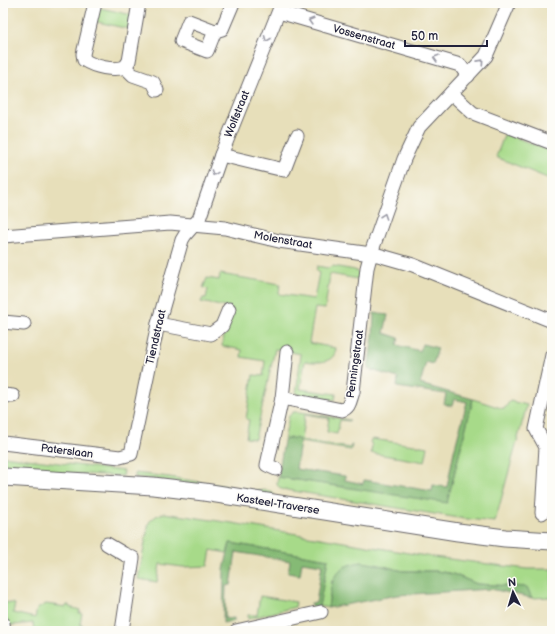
<svg xmlns="http://www.w3.org/2000/svg" width="555" height="634" font-family="'Balsamiq Sans',sans-serif">
<rect width="100%" height="100%" fill="#fdfcf7"/>
<filter id="ink" filterUnits="userSpaceOnUse"><feTurbulence type="fractalNoise" baseFrequency=".025" numOctaves="2"/><feDisplacementMap in="SourceGraphic" scale="8" xChannelSelector="R" yChannelSelector="G"/><feConvolveMatrix kernelMatrix="1 2 1 2 8 2 1 2 1" color-interpolation-filters="sRGB"/></filter>
<filter id="wash" filterUnits="userSpaceOnUse"><feTurbulence type="fractalNoise" baseFrequency=".012" numOctaves="4" result="noise"/><feDisplacementMap in="SourceGraphic" scale="16" xChannelSelector="R" yChannelSelector="G"/><feGaussianBlur stdDeviation="0.9" result="paint"/><feColorMatrix in="noise" values="0 0 0 0 0 0 0 0 0 0 0 0 0 0 0 0 0 1.4 0 .05"/><feComposite in="paint" operator="in"/></filter>
<g filter="url(#wash)">
<rect width="100%" height="100%" fill="#e7dfba"/>
<g fill="#a7da89" stroke="#647e62">
<path d="M96,7L132,15L129,29L93,21Z"/>
<path d="M505,133L552,152V180L496,157Z"/>
<path d="M317,266L328,268L333,266L355,270L359,274L358,279L330,274L325,309L315,308L309,343L336,348C335,364 317,363 305,361L300,389L336,394L335,400L296,394L301,354L275,349L255,439L246,438L249,420L246,419L253,375L263,376L265,361L241,357L242,350L222,346L230,308L201,302L203,298H206L208,289L203,288L207,278L219,280L220,274L280,284L279,294L314,299L319,273L316,271Z"/>
<path d="M473,399L504,409L510,401L527,405L495,522L459,518L281,489L277,485L278,477L447,502Z"/>
<path d="M293,412H300L350,420L349,421L340,420L337,434L327,432L329,418L305,414L301,440L350,448L351,445H352L351,450L300,442L299,439H287L284,441L289,416Z"/>
<path d="M372,439L428,447L425,462L371,453L372,445L370,442Z"/>
<path d="M3,456L124,471L123,476L3,470Z"/>
<path d="M135,473L169,477L256,491C264,490 269,489 275,495L135,477Z"/>
<path d="M164,513L232,523L426,556L527,569H552V597L532,598L526,587L477,584L453,574L437,571H403L375,564L332,580L328,608L319,606L328,559L230,543L227,553L211,550L208,566L183,567L160,564L157,582L138,579L149,522L156,516Z"/>
<path d="M260,596L296,602L295,607L248,619V615H257Z"/>
<path d="M4,602L15,604L13,613L35,618L37,609L46,604L66,607L67,605H69V607L80,610L79,613H82L80,625H82V628L79,627L78,631H34L33,623L5,626Z"/>
</g>
<g fill="#85ba75" stroke="#546e58">
<path d="M374,313L388,315L384,333L399,338L397,345L420,351L422,344L438,348L433,364L426,362L420,384L473,399L447,503L278,477L284,441L289,438H296L300,442L296,469L345,476V480L363,484L364,480L432,491L433,485L447,487L454,451L467,402L454,399L452,406L444,404L446,394L397,387L398,378L368,369L373,336Z"/>
<path d="M230,543L328,559L319,606L312,608L311,603H316L322,565L302,562L300,575L288,573L290,561L236,552L231,585L226,586L225,619L234,618V621L223,623L224,570Z"/>
<path d="M362,562L375,564L403,571H437L453,574L477,584L527,587L532,598L491,589L397,595L328,608C332,581 331,566 362,562Z"/>
</g>
</g>
<g filter="url(#ink)">
<g fill="none" stroke-linecap="round" stroke-linejoin="round">
<defs>
<g id="minor">
<path d="M95,3L83,54L84,60C95,67 113,71 125,67L129,61L139,3"/>
<path d="M279,12L460,65L468,76"/>
<path d="M189,21L215,31L207,51L181,41Z"/>
<path d="M215,31L222,29L233,3"/>
<path d="M125,67L133,75L153,82L157,90"/>
<path d="M451,93L473,113L552,143"/>
<path d="M221,155L284,170L297,136"/>
<path d="M3,236L170,223L225,228L279,241L378,255L413,265L552,321"/>
<path d="M3,322L24,324"/>
<path d="M158,324L211,334L222,326L229,309"/>
<path d="M3,395L13,396"/>
<path d="M282,398L342,410C350,408 350,400 353,392L367,268L371,253L404,159L419,127L486,56L509,3"/>
<path d="M3,443L120,457L131,454L158,324L182,240L185,235L199,219L221,155L282,3"/>
<path d="M276,469L267,465L282,398L287,352"/>
<path d="M542,513L546,447L536,429L552,355"/>
<path d="M107,544L124,554L133,558L122,631"/>
<path d="M3,623L4,631"/>
<path d="M236,631L321,612"/>
</g>
<path id="major" d="M3,477L153,486L204,492L458,532L505,538L552,541"/>
</defs>
<use href="#minor" stroke="#676467" stroke-width="15"/>
<use href="#major" stroke="#676467" stroke-width="19"/>
<use href="#minor" stroke="#fff" stroke-width="13"/>
<use href="#major" stroke="#fff" stroke-width="17"/>
</g>
<defs><path id="oneway-chevron" d="M-2-3.5L2.5 0L-2 3.5" fill="none" stroke-width="1.6" stroke-linecap="round" stroke-linejoin="round"/></defs>
<g stroke="#9c9ca7">
<use href="#oneway-chevron" transform="translate(311 21) rotate(-164)"/>
<use href="#oneway-chevron" transform="translate(267 39) rotate(112)"/>
<use href="#oneway-chevron" transform="translate(436 58) rotate(-164)"/>
<use href="#oneway-chevron" transform="translate(481 62) rotate(-48)"/>
<use href="#oneway-chevron" transform="translate(214 173) rotate(110)"/>
<use href="#oneway-chevron" transform="translate(384 216) rotate(-71)"/>
</g>
</g>
<g text-anchor="middle" dominant-baseline="central" stroke-width="3.5" stroke-linejoin="round" paint-order="stroke">
<g font-size="11" fill="#22223b" stroke="#fdfcf7">
<text transform="translate(364 37) rotate(16)">Vossenstraat</text>
<text transform="translate(237 114) rotate(-68)">Wolfstraat</text>
<text transform="translate(283 240) rotate(10)">Molenstraat</text>
<text transform="translate(156 337) rotate(-77)">Tiendstraat</text>
<text transform="translate(355 364) rotate(-82)">Penningstraat</text>
<text transform="translate(67 451) rotate(7)">Paterslaan</text>
<text transform="translate(278 504) rotate(9)">Kasteel-Traverse</text>
</g>
</g>
<rect width="555" height="634" fill="none" stroke="#fdfcf7" stroke-width="16"/>
<g transform="translate(513 592) rotate(355)" stroke="#fdfcf7" stroke-width="3" paint-order="stroke">
<path d="M0-3L7 15L0 10L-7 15Z" fill="#22223b"/>
<text y="-6" font-size="11" font-weight="bold" text-anchor="middle" fill="#22223b">N</text>
</g>
<path d="M405 40v6h82v-6" fill="none" stroke="#22223b" stroke-width="2"/>
<text x="411" y="40" font-size="12" fill="#22223b" stroke="#fdfcf7" stroke-width="3" paint-order="stroke">50 m</text>
</svg>
